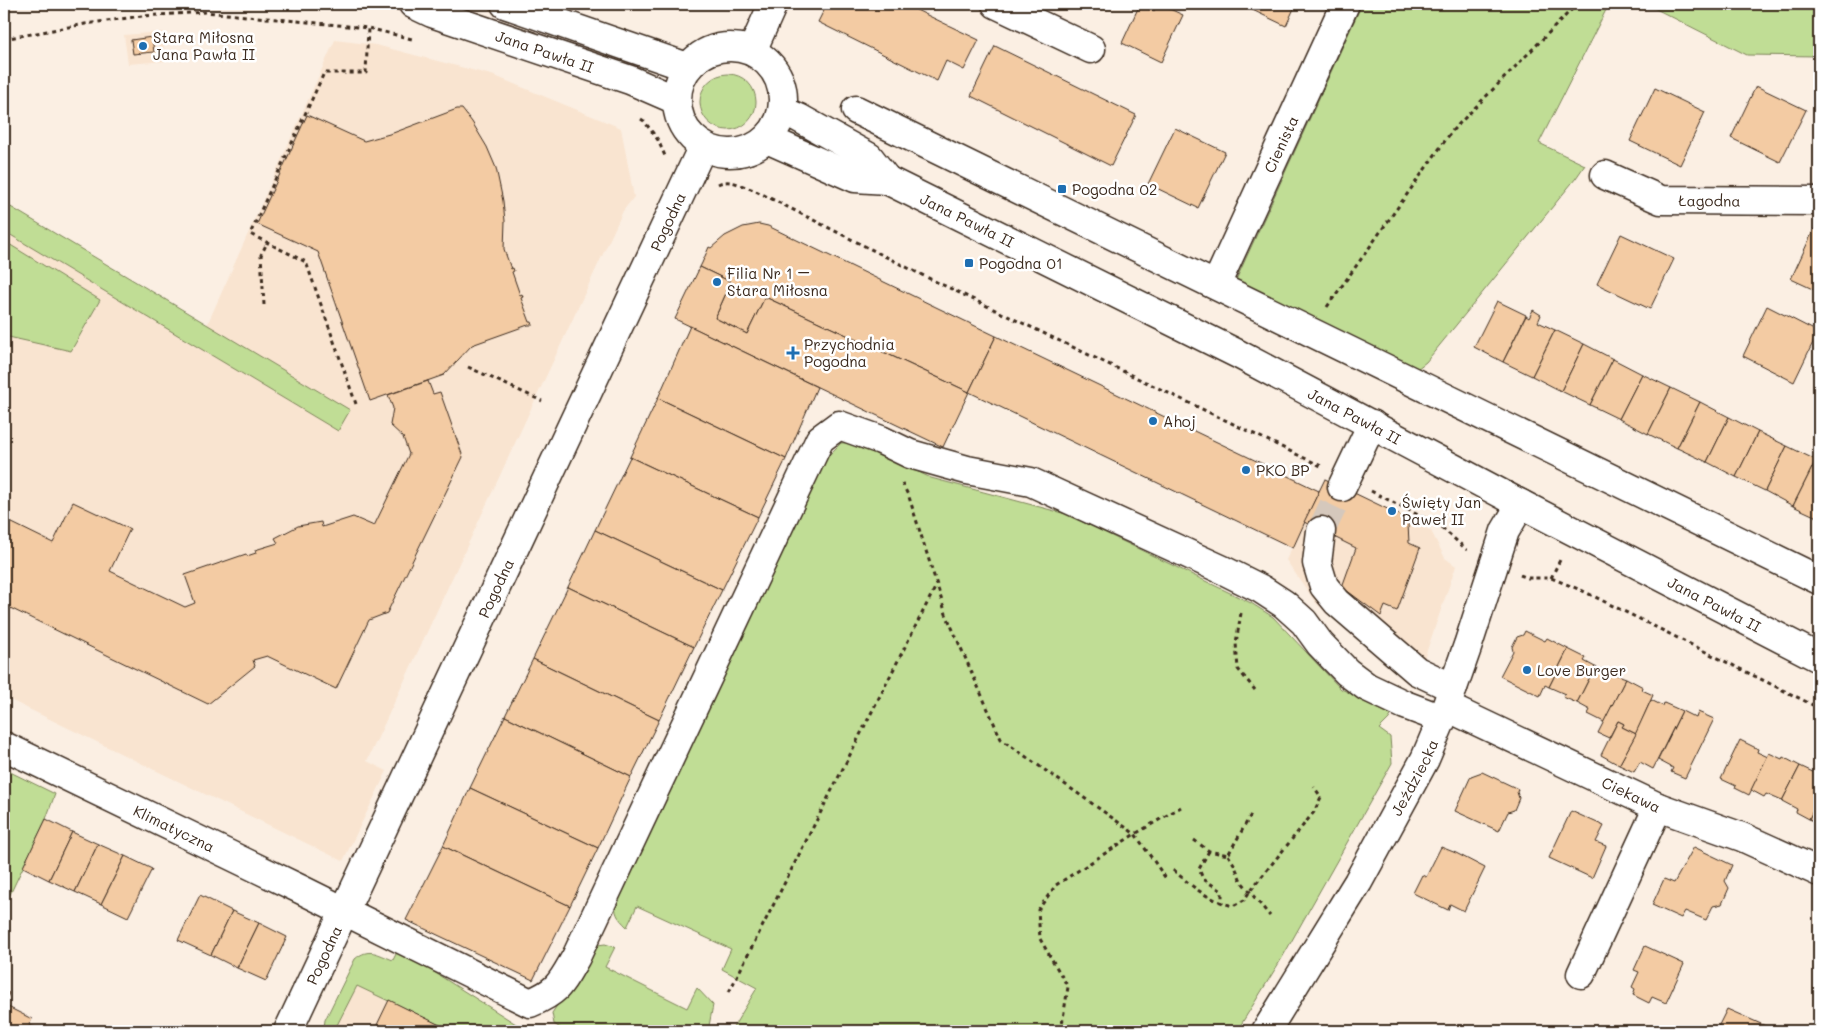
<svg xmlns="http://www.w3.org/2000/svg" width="1823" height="1035" font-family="Mali,sans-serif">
<rect width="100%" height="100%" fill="#fbefe3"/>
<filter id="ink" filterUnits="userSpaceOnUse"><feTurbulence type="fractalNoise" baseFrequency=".02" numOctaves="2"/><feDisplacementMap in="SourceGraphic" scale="10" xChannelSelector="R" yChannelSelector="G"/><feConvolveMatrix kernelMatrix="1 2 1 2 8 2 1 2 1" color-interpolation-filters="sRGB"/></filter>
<g filter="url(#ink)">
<g fill="#f9e4d0">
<path d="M162,32L165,61L128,64L124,35Z"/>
<path d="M335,40L376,45L495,76L621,128L634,197L623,211L367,761L387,771L343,861L4,697V203L207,325Z"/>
<path d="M1325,479L1431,531L1445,558L1456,566L1414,688L1316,603L1286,560Z"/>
<path d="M357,985L452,1031H334Z"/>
</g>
<g fill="#c0dd95" stroke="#7e845a">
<path d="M1362,4H1609L1539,143L1585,165L1576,178L1426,362L1417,369L1236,280Z"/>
<path d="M1646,4H1819V56L1747,55Z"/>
<circle cx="728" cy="102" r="28"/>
<path d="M4,203L350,410L338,431L4,231Z"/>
<path d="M4,241L100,300L71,351L4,336Z"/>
<path d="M856,442L931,478L1066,514L1251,603L1273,617L1341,689L1393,712L1389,719L1379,729L1390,737L1392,763L1282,958L1237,1031H731L757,988L722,969L731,949L637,906L627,927C616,916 615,914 615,898L827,457L841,443Z"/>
<path d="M4,769L55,794L46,819L4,907Z"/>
<path d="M605,944L615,947L605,967L687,1008L697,988L713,1005L708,1031H565L554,1024L552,1013L576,977L591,946Z"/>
<path d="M398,950L437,974L527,1031H452L357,986L334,1031L324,1027L325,1020L355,959C369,947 377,954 393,960Z"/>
</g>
<g fill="#f3cba3" stroke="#3b2a1e">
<path d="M827,4H904L979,40L964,70L946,61L937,81L818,22Z"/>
<path d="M1140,4L1154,11L1159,4L1183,15L1161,62L1122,43Z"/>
<path d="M1245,4H1296L1286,26L1244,6Z"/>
<path d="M152,37L154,52L133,54L131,40Z"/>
<path d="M995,46L1136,115L1111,166L971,96Z"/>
<path d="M1756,86L1806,110L1780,162L1731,138Z"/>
<path d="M1655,88L1705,112L1680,165L1630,141Z"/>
<path d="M457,109H462L472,122L487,147L496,168L503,201L505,221L504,249L511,269L513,268L514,271L512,272L520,295L522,294L523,297L521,298L530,322H532L533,325H528L472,345L444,375L370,401L318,252L257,224L307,115L364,141L393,133Z"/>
<path d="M1175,128L1225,152L1198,208L1148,184Z"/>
<path d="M759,224L768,226L996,336L969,392L765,297L747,334L715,318L731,282L700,267L702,263L709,247L711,248L725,236L743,227Z"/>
<path d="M1814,229L1819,232V292L1791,279Z"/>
<path d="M1621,234L1674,259L1650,309L1597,284Z"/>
<path d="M700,267L731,282L715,318L747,334L765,297L969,392L943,447L675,319Z"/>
<path d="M1497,301L1526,315L1503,362L1474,347Z"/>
<path d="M1767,306L1818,332L1794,382L1743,356Z"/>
<path d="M1533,310L1541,315L1538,322L1555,330L1532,376L1503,362L1526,316L1529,318Z"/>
<path d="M690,326L817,387L786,459L658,398Z"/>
<path d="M1555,330L1584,344L1561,391L1532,376Z"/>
<path d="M996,336L1319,491L1293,548L969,392Z"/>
<path d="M1584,344L1613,359L1590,405L1561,391Z"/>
<path d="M1613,359L1642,374L1619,419L1590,405Z"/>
<path d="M1642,374L1671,388L1648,434L1619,419Z"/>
<path d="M428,381L433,394L440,392L463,457L387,613L369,620L336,689L267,656L253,660L255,666L208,704L4,605V519L53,543L73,502L130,529L110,571L185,607L195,603L185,575L246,554L247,556L256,553L255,550L278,543L275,538L298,526L321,522L322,527L353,517L374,526L409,454L403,437L390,425L393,408L388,395Z"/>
<path d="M1671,388L1700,402L1677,448L1648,434Z"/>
<path d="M658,398L786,459L758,517L630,457Z"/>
<path d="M1700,402L1729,417L1707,462L1677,448Z"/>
<path d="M1729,417L1758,432L1736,477L1707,462Z"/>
<path d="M1758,432L1787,446L1765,491L1736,477Z"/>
<path d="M1787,446L1816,460L1793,506L1765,491Z"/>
<path d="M630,457L758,517L722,590L595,530Z"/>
<path d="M1816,460L1819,462V518L1793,506Z"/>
<path d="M1325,479L1400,515L1408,524L1409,543L1420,548L1397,611L1385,606L1381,616L1342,587L1356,548L1304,522Z"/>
<path d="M595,530L722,590L694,647L568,587Z"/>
<path d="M568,587L694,647L659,720L533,659Z"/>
<path d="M1525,631L1545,641L1547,638L1568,649L1549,687L1545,685L1540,696L1500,676L1513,651L1512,647L1517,637L1523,635Z"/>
<path d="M1568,649L1586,658L1584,661L1595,667L1577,703L1563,697L1565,694L1549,687Z"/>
<path d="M533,659L659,720L631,777L505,716Z"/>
<path d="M1595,667L1626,678L1604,722L1588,714L1590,710L1577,703Z"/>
<path d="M1626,678L1643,687L1642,690L1653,695L1636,734L1622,727L1624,724L1618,721L1609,738L1598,733Z"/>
<path d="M1651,700L1663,706L1664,703L1682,711L1653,769L1640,762L1634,772L1619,765L1633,739Z"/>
<path d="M1682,711L1696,718L1698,712L1714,719L1685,778L1671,772L1673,768L1658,760Z"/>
<path d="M505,716L631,777L598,848L470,788Z"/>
<path d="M1618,721L1624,724L1622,727L1636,734L1619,765L1601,755Z"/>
<path d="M1740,740L1758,749L1757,752L1768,757L1749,795L1735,788L1736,786L1721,779Z"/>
<path d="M1769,753L1782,759L1783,757L1800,766L1782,801L1766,794L1764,797L1751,790Z"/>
<path d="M1800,766L1817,774L1815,776L1819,778V799L1809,819L1796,812L1797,809L1782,801Z"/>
<path d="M1482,772L1518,789L1517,792L1519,798L1514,810L1508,812L1499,831L1455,811L1471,776Z"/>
<path d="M470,788L598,848L570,906L443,846Z"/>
<path d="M1819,799V823L1809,819Z"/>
<path d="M1571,811L1604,826L1596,842L1606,846L1592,878L1549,858Z"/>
<path d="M46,819L72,832L49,880L23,867Z"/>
<path d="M72,832L98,844L75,892L49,880Z"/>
<path d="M98,844L125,856L101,904L75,892Z"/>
<path d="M443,846L570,906L533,980L406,920Z"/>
<path d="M1441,847L1456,853L1485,868L1464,911L1450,904L1448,910L1413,893L1422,875L1426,877Z"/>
<path d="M1694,847L1732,865L1725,881L1729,888L1722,904L1713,906L1706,920L1685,911L1681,918L1652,905L1664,879L1674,883Z"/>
<path d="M125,856L152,869L128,917L101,904Z"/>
<path d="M200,895L232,911L211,955L178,940Z"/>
<path d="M232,911L259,923L237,968L211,955Z"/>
<path d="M259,923L287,937L266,981L237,968Z"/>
<path d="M1645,946L1684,964L1666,1003L1652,997L1649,1003L1633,995L1635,989L1632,987L1639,972L1634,970Z"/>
<path d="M4,991L9,993L4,1005Z"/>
<path d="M389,1000L452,1031H384L376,1027Z"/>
<path d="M4,1005L32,1019L29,1025L43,1030L42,1031H4Z"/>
<path d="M1727,1009L1777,1031H1716Z"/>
</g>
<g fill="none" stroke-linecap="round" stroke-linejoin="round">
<path stroke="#d5c8bc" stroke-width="28" stroke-dasharray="28 14" stroke-linecap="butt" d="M1321,531L1342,487"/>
<defs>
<g id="minor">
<path id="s1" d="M413,4L432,13L630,80L676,100"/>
<path d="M505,4L687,67"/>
<path d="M996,4L1091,49"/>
<circle cx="730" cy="100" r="53"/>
<path d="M752,51L773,4"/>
<path d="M856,110L1819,580"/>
<path d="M783,111L799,118L869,157L887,180"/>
<path id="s2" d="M767,139L855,178L887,180L1238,354L1521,504L1819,658"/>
<path id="s3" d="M1605,175L1661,200L1819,201"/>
<path id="s4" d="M1216,285L1345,4"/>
<path d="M1342,487L1372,424"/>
<path d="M1321,531L1317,563L1324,586L1337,602L1417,671L1453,688"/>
<path id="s5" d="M1447,707L1658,807L1742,837L1819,872"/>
<path id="s6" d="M4,746L300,889L530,1003C559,991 561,983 576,957L820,439L839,425L881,440L910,454L967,470L1031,482L1223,570L1261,589L1284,604L1304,622L1320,644L1347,672L1367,687L1405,705L1442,719"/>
<path d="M1581,974L1658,807"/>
<path id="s7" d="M288,1031L703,146"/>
<path id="s8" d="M1266,1031L1358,882L1425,759L1442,719L1468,645L1505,531L1521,504"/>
</g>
</defs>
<use href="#minor" stroke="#3b2a1e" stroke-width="31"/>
<g stroke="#3b2a1e" stroke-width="3" stroke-dasharray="4 4" stroke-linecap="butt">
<path d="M4,39L85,24L142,16L206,12L368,28L412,39"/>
<path d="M641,119L644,121L658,140L665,156"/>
<path d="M718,184C730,178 742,186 754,190L920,274L1321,466"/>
<path d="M264,305L261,255L267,243"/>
<path d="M1327,307L1452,131L1577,4"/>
<path d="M468,367L542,401"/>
<path d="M356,404L306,262L250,234L324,73H366L368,28"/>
<path d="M902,483L909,497L946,614L1001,739L1135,834L1167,880"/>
<path d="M1371,491L1440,526L1467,550"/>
<path d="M1520,575L1528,578H1551L1583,591L1819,708"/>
<path d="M1551,578L1561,558"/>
<path d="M1241,613L1236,643L1238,669L1255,690"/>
<path d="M1194,840L1209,851L1228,855L1252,813"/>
<path d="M1209,851L1199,869L1203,879L1222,891V903"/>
<path d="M1228,855L1234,864L1241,881L1270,916"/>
<path d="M1173,870C1193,887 1206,899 1233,906L1244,900L1250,891L1314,812L1321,797L1314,787"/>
<path d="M729,992L936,586"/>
<path d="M1061,1031L1068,987L1040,939L1038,910L1056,885L1135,834L1181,807"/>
</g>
<use href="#minor" stroke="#fff" stroke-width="28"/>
</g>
</g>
<g fill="#1f6fb2" stroke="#fff" stroke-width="2">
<circle cx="143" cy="46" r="5"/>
<rect x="1057" y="184" width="10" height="10" rx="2.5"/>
<rect x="964" y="258" width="10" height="10" rx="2.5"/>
<circle cx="717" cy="282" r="5"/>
<path d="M790.5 345.5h5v5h5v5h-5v5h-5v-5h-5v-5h5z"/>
<circle cx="1153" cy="421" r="5"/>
<circle cx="1246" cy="470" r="5"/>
<circle cx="1392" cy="511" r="5"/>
<circle cx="1527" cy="670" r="5"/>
</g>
<g text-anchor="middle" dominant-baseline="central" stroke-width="5" stroke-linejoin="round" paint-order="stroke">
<g font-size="15" fill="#3b2a1e" stroke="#fff" text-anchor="start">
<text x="153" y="37">Stara Miłosna<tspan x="153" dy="17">Jana Pawła II</tspan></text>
<text x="1072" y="189">Pogodna 02</text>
<text x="979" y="263">Pogodna 01</text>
<text x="727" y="273">Filia Nr 1 –<tspan x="727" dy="17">Stara Miłosna</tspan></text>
<text x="804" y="344">Przychodnia<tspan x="804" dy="17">Pogodna</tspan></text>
<text x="1163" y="421">Ahoj</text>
<text x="1256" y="470">PKO BP</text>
<text x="1402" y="502">Święty Jan<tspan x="1402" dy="17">Paweł II</tspan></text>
<text x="1537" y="670">Love Burger</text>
</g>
<g font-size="15" fill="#3b2a1e" stroke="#fff">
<text stroke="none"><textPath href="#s1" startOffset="140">Jana Pawła II</textPath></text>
<text stroke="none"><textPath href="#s4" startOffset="155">Cienista</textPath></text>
<text stroke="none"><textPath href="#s3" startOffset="110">Łagodna</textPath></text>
<text stroke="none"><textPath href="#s2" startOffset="218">Jana Pawła II</textPath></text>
<text stroke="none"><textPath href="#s7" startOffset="894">Pogodna</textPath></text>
<text stroke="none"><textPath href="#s2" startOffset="652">Jana Pawła II</textPath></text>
<text stroke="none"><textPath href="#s7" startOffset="489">Pogodna</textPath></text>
<text stroke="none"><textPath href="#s2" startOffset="1058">Jana Pawła II</textPath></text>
<text stroke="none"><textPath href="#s8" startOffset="294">Jeździecka</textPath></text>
<text stroke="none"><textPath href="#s5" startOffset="204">Ciekawa</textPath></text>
<text stroke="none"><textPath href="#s6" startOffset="189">Klimatyczna</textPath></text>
<text stroke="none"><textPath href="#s7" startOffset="84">Pogodna</textPath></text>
</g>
</g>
<rect width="1823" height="1035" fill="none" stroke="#fff" stroke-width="20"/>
<rect x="10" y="10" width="1803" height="1015" fill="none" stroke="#3b2a1e" stroke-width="2" filter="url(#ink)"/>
</svg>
